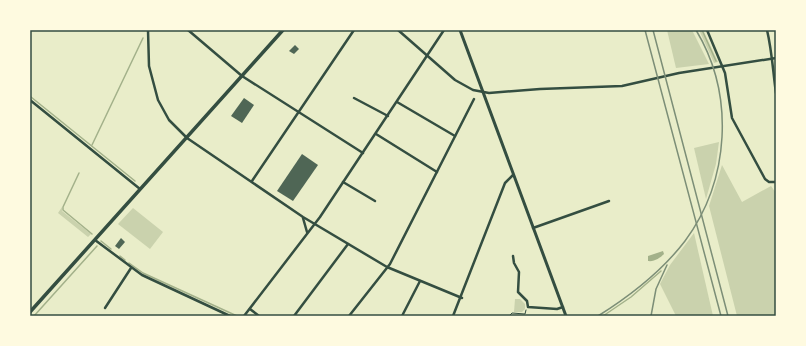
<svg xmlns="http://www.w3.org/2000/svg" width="806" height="346" font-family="'Fira Sans',sans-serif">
<rect width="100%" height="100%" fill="#e9edc9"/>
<g fill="#cad2ad">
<path d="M667,30H692L709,64L676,68Z"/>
<path d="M699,30H703L718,62L714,63Z"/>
<path d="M719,142L716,164L706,199L694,148Z"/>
<path d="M722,165L742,202L771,186L776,193V316H737L709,206Z"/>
<path d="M62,207V211L91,234L88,237L58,213Z"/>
<path d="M133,208L163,232L150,249L118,224Z"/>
<path d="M694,233L713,316H676L660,284L670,265Z"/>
<path d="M515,299H520L525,304V309L522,312H514Z"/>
</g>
<path fill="#a3b18a" d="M663,251L664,254C660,258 654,262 648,261V256Z"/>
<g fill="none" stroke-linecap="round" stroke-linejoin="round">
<g stroke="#a3b18a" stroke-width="1.5">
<path d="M702,30L716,61"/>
<path d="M31,97L135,181"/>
<path d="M92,145L143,38"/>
<path d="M79,173L63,207V210L92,234"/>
<path d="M101,241L111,249"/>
<path d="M120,256L125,260"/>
<path d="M129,263L143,273L237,316"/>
<path d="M34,316L97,246"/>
<path d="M603,316L631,297L661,271"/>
</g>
</g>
<g fill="#4f6655">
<path d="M295,45L299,49L294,54L289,51Z"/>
<path d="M244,98L254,105L242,123L231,116Z"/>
<path d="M302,154L318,165L293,201L277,191Z"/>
<path d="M121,238L125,242L119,249L115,246Z"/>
</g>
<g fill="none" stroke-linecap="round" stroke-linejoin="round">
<path stroke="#344e41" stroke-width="1" d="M509,316L512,313L525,314L526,310"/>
<g stroke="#344e41" stroke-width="2.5">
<path d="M148,30L149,66L158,100L169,120L187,138L303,217L387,267L462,298"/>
<path d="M188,30L242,76L363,153"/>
<path d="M398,30L455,80L473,90L489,93L540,89L622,86L679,73L776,58"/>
<path d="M707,30L725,73L732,118L765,179L769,182H776"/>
<path d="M767,30C772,51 773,72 776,93"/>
<path d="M354,98L388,116"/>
<path d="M30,100L140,189"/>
<path d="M397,102L455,136"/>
<path d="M376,134L437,172"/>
<path d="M252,181L354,30"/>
<path d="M343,182L375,201"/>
<path d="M303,218L307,232"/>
<path d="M533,228L609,201"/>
<path d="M95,240L142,275L230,316"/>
<path d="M513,256L514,263L519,272L518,292L527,301L528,307L557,309L563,307"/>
<path d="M105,308L131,268"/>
<path d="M250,309L259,316"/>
<path d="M244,316L320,217L444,30"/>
<path d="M294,316L348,244"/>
<path d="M349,316L390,264L474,99"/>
<path d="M402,316L420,281"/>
<path d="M453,316L505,183L513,175"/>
</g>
<path stroke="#344e41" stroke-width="3" d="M460,30L566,316"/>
<path stroke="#344e41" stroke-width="3.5" d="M30,312L283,30"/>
<g stroke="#7c8e77" stroke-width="1.5">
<path d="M645,30L721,316"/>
<path d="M653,30L728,316"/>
<path d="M598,316C630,296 662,271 685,241C730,180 735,95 696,30"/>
<path d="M651,316L656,289L667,265"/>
</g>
</g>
<rect width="806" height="346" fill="none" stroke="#fefae0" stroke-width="62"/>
<rect x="31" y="31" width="744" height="284" fill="none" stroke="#344e41" stroke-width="1.5"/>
</svg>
